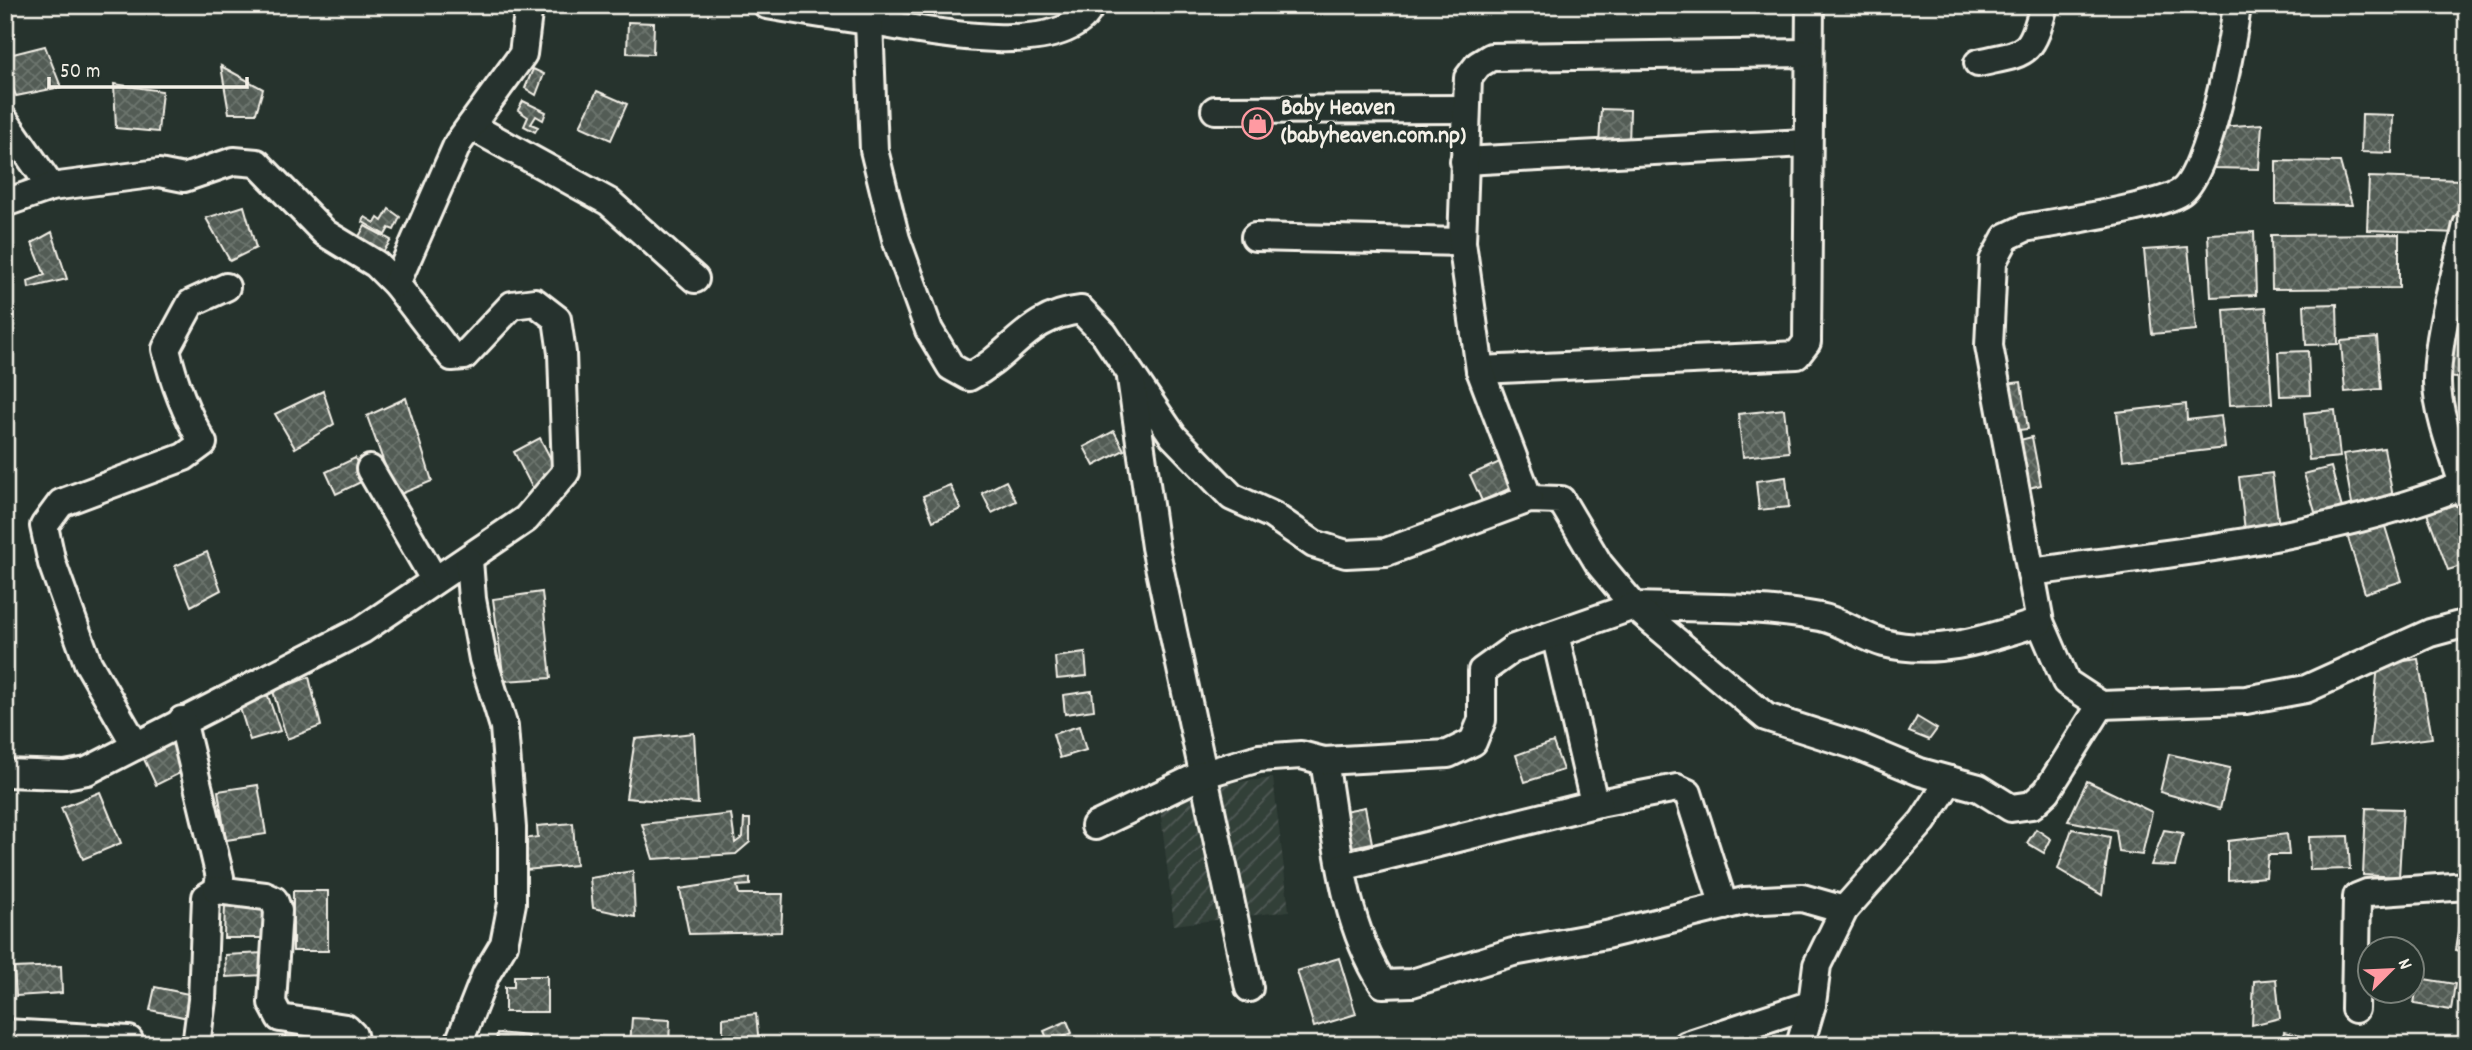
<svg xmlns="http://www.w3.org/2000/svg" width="2472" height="1050" font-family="Dekko,sans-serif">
<defs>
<pattern id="industrial-furrows" width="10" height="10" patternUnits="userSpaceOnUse" patternTransform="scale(1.75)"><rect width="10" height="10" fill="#333f39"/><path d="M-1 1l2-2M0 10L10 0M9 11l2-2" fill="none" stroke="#515b56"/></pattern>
<pattern id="building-cross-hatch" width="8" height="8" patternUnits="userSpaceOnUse" patternTransform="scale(1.75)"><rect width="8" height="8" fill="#525c55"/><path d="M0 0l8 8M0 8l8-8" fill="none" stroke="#6c746d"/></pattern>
</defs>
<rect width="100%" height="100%" fill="#26332d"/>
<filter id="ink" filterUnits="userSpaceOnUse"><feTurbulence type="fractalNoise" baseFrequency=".0143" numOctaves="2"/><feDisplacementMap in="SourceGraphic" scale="14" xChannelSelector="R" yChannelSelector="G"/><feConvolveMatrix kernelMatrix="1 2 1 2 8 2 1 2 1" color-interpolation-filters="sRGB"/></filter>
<g filter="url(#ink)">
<path fill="url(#industrial-furrows)" d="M1273,778L1289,911L1174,925L1158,791Z"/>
<g fill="url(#building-cross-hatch)" stroke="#f4f1e8" stroke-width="2">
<path d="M628,22L654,23L653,54L627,53Z"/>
<path d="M45,46L61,87L16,96L5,66V56Z"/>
<path d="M221,66L263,89L256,113H229Z"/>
<path d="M533,69L544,74L536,95L525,88Z"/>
<path d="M114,84L162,91L158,132L116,128Z"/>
<path d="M597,91L627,104L611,140L580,126Z"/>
<path d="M523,101L546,112L543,120L536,116L531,124L538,127L535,132L524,126L528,117L518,110Z"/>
<path d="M1601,109L1630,110L1629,146L1599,145Z"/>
<path d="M2362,114L2393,115L2392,153L2361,152Z"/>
<path d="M2262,124L2259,169L2214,168L2217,127Z"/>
<path d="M2276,161L2340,162L2352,205L2276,204Z"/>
<path d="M2369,177L2462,180L2460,233L2367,230Z"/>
<path d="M244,206L256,248L230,261L206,218Z"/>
<path d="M389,209L400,217L394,230L389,228L385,235L363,222L365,217L375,223L378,218L382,221Z"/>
<path d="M365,226L391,240L381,255L358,238Z"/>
<path d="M52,232L67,279L29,288L28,281L45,275L32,243Z"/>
<path d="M2254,232L2256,295L2211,297L2208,234Z"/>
<path d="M2399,234V288L2272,289L2271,235Z"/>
<path d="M2188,247L2196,330L2152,334L2144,250Z"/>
<path d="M2337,304L2338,344L2306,345L2304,305Z"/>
<path d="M2266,307L2272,403L2230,405L2224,310Z"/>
<path d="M2456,318L2467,321V379L2447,377Z"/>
<path d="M2377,338L2381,389L2345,392L2341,341Z"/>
<path d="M2308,351L2310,395L2280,396L2278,352Z"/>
<path d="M2021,382L2028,429L2011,431L2004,384Z"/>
<path d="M323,391L334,424L295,448L275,414Z"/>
<path d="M406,398L432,481L396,496L367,416Z"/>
<path d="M2186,404L2187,420L2221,416L2225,448L2123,460L2117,412Z"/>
<path d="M1784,409L1789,452L1743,457L1738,414Z"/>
<path d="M2335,410L2340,457L2309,460L2304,413Z"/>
<path d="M1114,431L1124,450L1094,466L1084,447Z"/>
<path d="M2032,437L2041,485L2029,488L2020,440Z"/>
<path d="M540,438L555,467L543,474L551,488L536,495L514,452Z"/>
<path d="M2384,448L2394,503L2353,509L2343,454Z"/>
<path d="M355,458L365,480L336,494L326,472Z"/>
<path d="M1502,461L1513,487L1482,501L1470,475Z"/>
<path d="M2331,467L2343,512L2317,519L2304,474Z"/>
<path d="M2272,473L2279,527L2245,531L2239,477Z"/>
<path d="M1786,477L1789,507L1759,510L1756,481Z"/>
<path d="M1006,481L1016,501L992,513L982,493Z"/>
<path d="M950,485L961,509L933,521L923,496Z"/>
<path d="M2456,502L2467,532V564L2448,570L2427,513Z"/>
<path d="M2382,517L2402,581L2365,593L2345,528Z"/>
<path d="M207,552L221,590L191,606L175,566Z"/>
<path d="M542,592L551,678L504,681L493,599Z"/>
<path d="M1085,653L1087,676L1057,679L1055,657Z"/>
<path d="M2418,659L2432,738L2370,746L2378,665Z"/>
<path d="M309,677L321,726L287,739L273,691Z"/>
<path d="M1092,691L1094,710L1065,714L1063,695Z"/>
<path d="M267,693L280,731L250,740L238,702Z"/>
<path d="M1917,717L1937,729L1929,740L1909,732Z"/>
<path d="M1079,726L1086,750L1060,758L1053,734Z"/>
<path d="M694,733L698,804L626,798L635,739Z"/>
<path d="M178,740L192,767L156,785L143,757Z"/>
<path d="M1553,742L1563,770L1525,782L1516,755Z"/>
<path d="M2169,754L2230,768L2220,809L2160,792Z"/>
<path d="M2087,781L2152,812L2142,855L2119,852L2116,830L2068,821Z"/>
<path d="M258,785L266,834L226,840L218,791Z"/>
<path d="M100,792L121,843L83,859L61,808Z"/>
<path d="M1365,807L1372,843L1347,848L1339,812Z"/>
<path d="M2366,808L2403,809L2399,877L2363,875Z"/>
<path d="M731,814L735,843L743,837L744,819H750V842L736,854L653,859L642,824Z"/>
<path d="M573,823L576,865L526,870L523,839L538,837L537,826Z"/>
<path d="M2036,829L2051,839L2044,853L2027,843Z"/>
<path d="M2072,829L2110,837L2102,895L2058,869Z"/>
<path d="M2164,830L2183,833L2175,866L2151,865Z"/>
<path d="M2287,834L2289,855H2268L2266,877L2228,880V841Z"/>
<path d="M2348,836L2350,869L2310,870L2309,837Z"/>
<path d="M633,871L635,917L593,908L590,878Z"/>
<path d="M750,878V885L737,886L739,894H783L781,932L689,934L680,889Z"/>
<rect x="293" y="891" width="35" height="60"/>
<path d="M225,903L267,904L266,938H224Z"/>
<path d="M2459,925L2467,926V953L2455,950Z"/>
<path d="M264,953L265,975L226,977L225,955Z"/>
<path d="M1339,958L1356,1014L1314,1027L1297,971Z"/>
<path d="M61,966L62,993L16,996L14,968Z"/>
<path d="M514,976H547V1012H505V987H514Z"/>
<path d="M2418,978L2455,984L2451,1010L2414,1004Z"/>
<path d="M2276,979L2280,1018L2252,1025L2254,981Z"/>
<path d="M155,987L193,995L188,1018L150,1010Z"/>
<path d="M756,1014L759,1045H723V1018Z"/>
<path d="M632,1018L670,1020L669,1045H630Z"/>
<path d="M1067,1021L1072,1033L1049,1043L1044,1031Z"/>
<path d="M287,1023L332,1028L330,1045H284Z"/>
<path d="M2284,1032L2325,1042L2280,1045Z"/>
<path d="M497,1033L528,1036L527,1045H496Z"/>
</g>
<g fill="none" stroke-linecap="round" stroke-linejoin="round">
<defs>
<g id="minor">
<path d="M767,5C800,11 834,16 868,21C915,29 1066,63 1091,5"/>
<path d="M2237,5C2233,41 2209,173 2181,192C2160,207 2057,222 2025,228L2006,237L1993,261L1989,346L2040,622L2066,682L2101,705L2246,700L2306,689L2430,633L2467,623"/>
<path d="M869,21L874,150L896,239L929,330L951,367L969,377C1014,354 1026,316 1081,310L1104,334L1173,436L1232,497L1272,515L1314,544L1346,554L1386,552L1529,499L1561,500L1599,564L1634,606C1695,608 1759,606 1820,617C1842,621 1862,637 1884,643C1938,657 1989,638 2040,622"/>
<path d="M1978,63C2027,52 2031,57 2044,5"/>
<path d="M1215,110L1466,109"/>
<path d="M5,121L51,187"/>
<path d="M471,126L609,202L695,279"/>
<path d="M1464,161L1806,143"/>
<path d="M5,203L51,187L159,173L184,178L234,161L257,163L325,233L376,264L396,284L452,357L464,356L512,305L535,302L557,319L562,353L566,472L526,519L362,630L87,771L65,775L5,773"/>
<path d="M2467,225C2456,275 2438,328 2437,380C2436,412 2457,464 2467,496"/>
<path d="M1255,237L1462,242"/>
<path d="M396,284L458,143L523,54L529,5"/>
<path d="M1480,370L1797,355L1807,342L1810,5"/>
<path d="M1131,378L1155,547L1249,988"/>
<path d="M370,469L434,579"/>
<path d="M1529,499L1480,370L1462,242L1468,78L1478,65L1491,57L1809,53"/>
<path d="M2031,572C2177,552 2325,539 2464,485"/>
<path d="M1555,634L1592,794L1599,803L1677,788L1688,793L1724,906"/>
<path d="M182,720L220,877L217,890L206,897L202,1000L196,1045"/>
<path d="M136,746L88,663L52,563L44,526L61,503L184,457L203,443C185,412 174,383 166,349L191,303L226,287"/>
<path d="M1324,761C1337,836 1341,918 1383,984L1412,983L1513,952L1606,935L1744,901L1802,898L1844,910"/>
<path d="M1095,826L1201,775L1259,758L1301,755L1324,761L1448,754L1473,742L1482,720V671L1514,648L1634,606L1766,717L1860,747L1920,772L1979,788L2011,808L2032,805L2047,791L2101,705"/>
<path d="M1342,867L1599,803"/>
<path d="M217,890L265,896L274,900L278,911L272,1003L280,1018L346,1028L353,1035L355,1045"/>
<path d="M2355,1009L2357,897L2367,893L2467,886"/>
<path d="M5,1033L129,1040"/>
<path d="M458,1045L486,974L504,944L512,903V828L504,727L483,659L472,599L469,560"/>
<path d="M1687,1045L1812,1004"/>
<path d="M1800,1045L1812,1004L1817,965L1844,910L1923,821L1950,780"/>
</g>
</defs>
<use href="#minor" stroke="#f4f1e8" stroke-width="32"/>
<use href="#minor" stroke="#26332d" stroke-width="26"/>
</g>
</g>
<defs>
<symbol id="shop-ring" viewBox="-11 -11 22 22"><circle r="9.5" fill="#26332d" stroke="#ff9aa2" stroke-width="1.5"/><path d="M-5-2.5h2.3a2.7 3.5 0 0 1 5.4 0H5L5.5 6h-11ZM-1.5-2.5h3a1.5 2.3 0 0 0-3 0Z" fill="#ff9aa2"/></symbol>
</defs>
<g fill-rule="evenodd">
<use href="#shop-ring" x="1240" y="106" width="35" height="35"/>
</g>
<g text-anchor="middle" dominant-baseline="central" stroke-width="7" stroke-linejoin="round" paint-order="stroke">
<g font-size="24" font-weight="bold" fill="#f4f1e8" stroke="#26332d" text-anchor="start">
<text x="1281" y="109">Baby Heaven<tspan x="1281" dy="28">(babyheaven.com.np)</tspan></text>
</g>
</g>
<rect width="2472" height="1050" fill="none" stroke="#26332d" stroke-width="28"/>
<rect x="14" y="14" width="2444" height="1022" fill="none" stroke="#f4f1e8" stroke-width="2.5" filter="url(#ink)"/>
<g transform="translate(2391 970) rotate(66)"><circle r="33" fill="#26332d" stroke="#787f78" stroke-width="2"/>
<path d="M0-5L12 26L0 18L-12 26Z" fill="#ff9aa2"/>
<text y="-10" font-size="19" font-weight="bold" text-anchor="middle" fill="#f4f1e8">N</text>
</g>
<path d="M49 77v10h198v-10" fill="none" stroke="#f4f1e8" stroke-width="3.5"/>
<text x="60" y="77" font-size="21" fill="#f4f1e8" stroke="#26332d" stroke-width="5" paint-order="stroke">50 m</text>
</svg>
